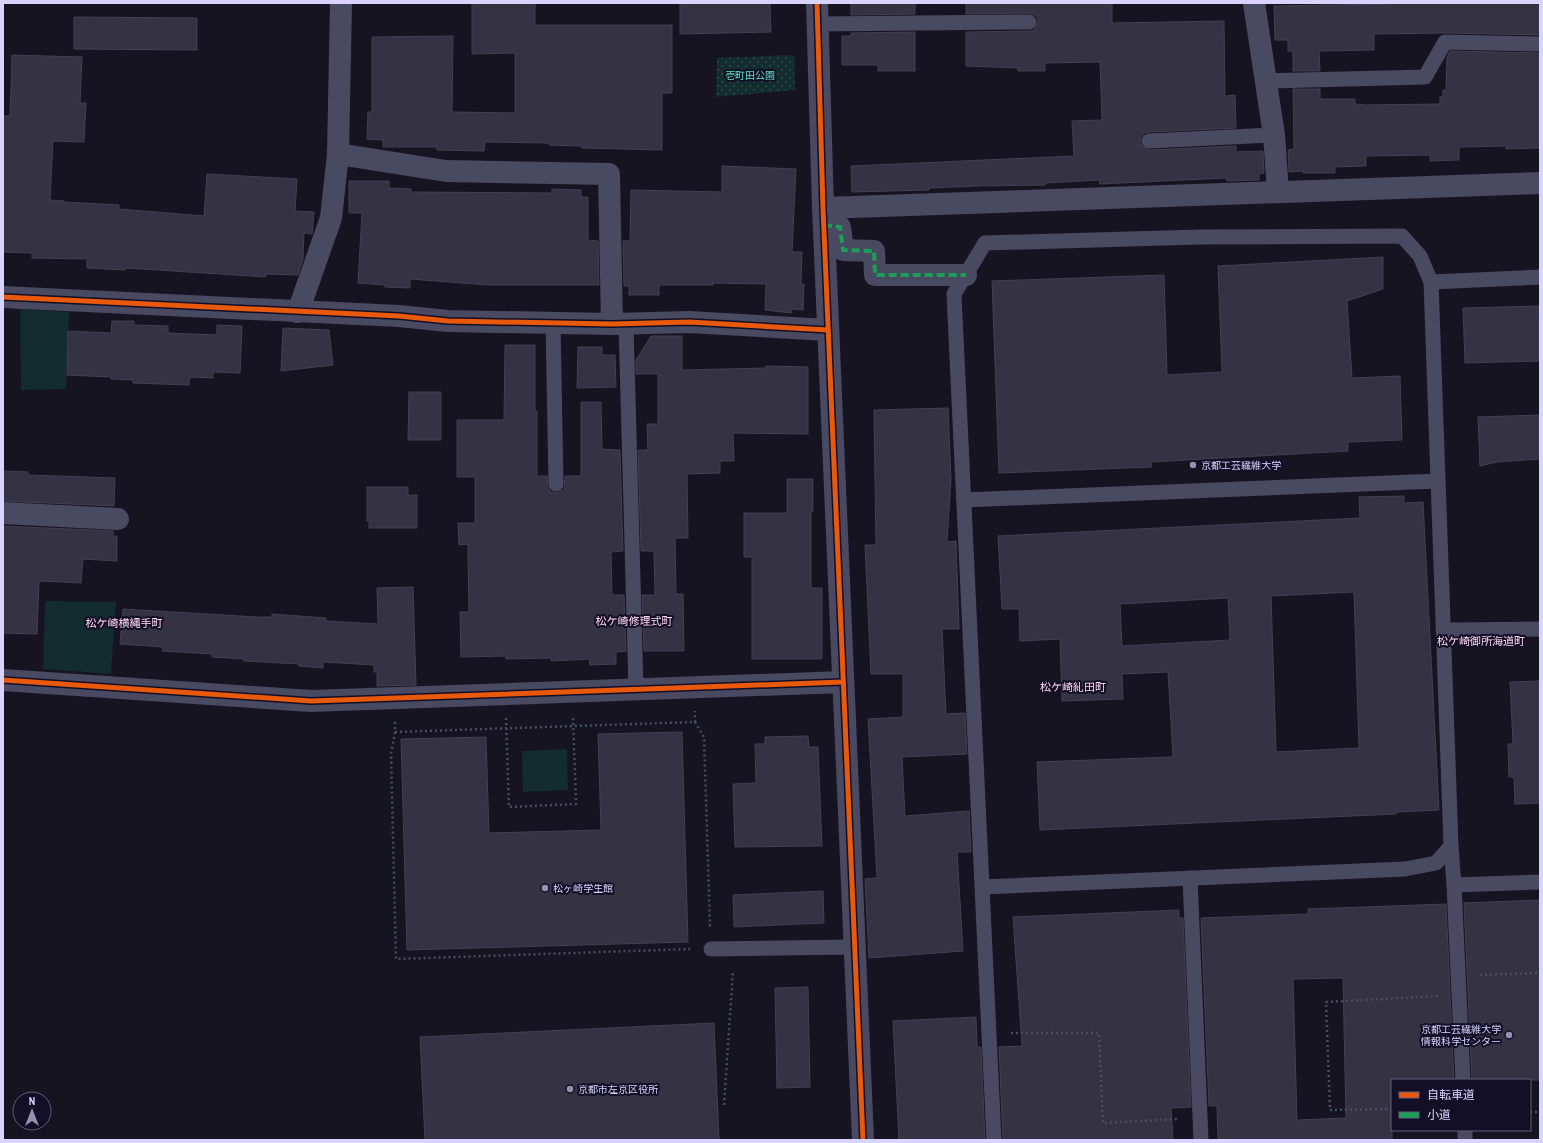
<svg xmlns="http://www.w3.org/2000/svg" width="1543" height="1143" font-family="'Archivo Narrow','Noto Sans JP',sans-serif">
<defs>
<pattern id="park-dots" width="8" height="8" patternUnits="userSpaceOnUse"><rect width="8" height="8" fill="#132c2d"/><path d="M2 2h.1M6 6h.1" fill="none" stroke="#354a4c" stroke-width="1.8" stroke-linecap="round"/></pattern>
</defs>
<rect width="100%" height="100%" fill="#161421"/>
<g fill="#132c2d">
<path d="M20,309L69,312L66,389L21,390Z"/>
<path d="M45,601L116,602L111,674L43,669Z"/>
<path d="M567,749L568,790L523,792L522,751Z"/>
</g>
<path fill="url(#park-dots)" d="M794,55L795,90L716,97L717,58Z"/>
<g fill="#343243" stroke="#433f54" fill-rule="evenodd">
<path d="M472,3H535V25H672V93H662V150L582,148V146L549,145V143L485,142L484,151L437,150V147H383V140L367,139L368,112H372V37L453,36L452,112L515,113V53L472,54Z"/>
<path d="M680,3H770L771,32L680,34Z"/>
<path d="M851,3H915V14L851,15Z"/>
<path d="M966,3H1112V23L1224,21L1225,96L1235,95L1236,128L1149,132L1144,133L1141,137L1140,142L1142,146L1149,150L1236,146V152L1263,151L1264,173L1259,174V180L1227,181L1226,178L1100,184L1099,180L1045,183V185L979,186L929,188V190L852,192L851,166L1074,156L1072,121L1102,120L1100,62L1045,63V71H1018V68L966,66V32L1029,31L1034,30L1038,22L1037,17L1033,14L1029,13L966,14Z"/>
<path d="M1389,3H1540V35L1445,33L1374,34V50L1319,51L1320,71H1293V51H1288V40H1275L1274,6L1389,4Z"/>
<path d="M74,17L197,18V50L74,49Z"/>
<path d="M915,32V71H878V65H842V36H851V33Z"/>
<path d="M1450,51L1540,53V148L1506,149V146L1459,147V160L1430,161V155L1366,156V166L1335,167V173H1303V171L1289,172L1288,150L1294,149L1293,89H1320V99H1355V104L1365,105L1440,104V97H1443V90H1446L1447,57Z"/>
<path d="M12,55L82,57L80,103H86L84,142L53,141L50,200L64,201V202L119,205V209L204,216L207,174L297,179L295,211L314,212L312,234L304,233L303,259L298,275L266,274V277L126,268L125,270L87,268V259L32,258V253L3,252V116H10Z"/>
<path d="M722,166L796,169L792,252H802L801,284H804L803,310L792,309L791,313L765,310L766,284L713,283V285H659V295H629V286H624L623,241H630L631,190L722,192Z"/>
<path d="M349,181H389V188L411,189V192L552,193V189L581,190V197H588V240L598,241L599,285H488L410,279V288L385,287V285L358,283L362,213H349Z"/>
<path d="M1383,257V289L1347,301L1352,378L1400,376L1402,440L1348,442V451L1151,462L1152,467L999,473L992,281L1164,275L1167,375L1222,372L1218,266Z"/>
<path d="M1539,306L1540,361L1465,363L1463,308Z"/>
<path d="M112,321H134V325L168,326V333L217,335V325L242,326L240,373L213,372V378L190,377L189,385L133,383V380L111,379V377L67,375L68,331L111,333Z"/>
<path d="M283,328L329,330L333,365L281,371Z"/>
<path d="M651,336H682V370L766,368V366L808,367V434L733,433L734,461H720V473L687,474L688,538H675L676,594H683L684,651H644L642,595H655L654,551H641L638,450H648L647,424H658V374H636V360Z"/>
<path d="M505,345H535V411H537V476H547L548,488L551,492L557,493L564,489L565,476H581V402H601L602,449L620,450L623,551L611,552L612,595H624L626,651L616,652V664L590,665L589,659L551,661V658L506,659V656L461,657L460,612H469L468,556V544L459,545L458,523H475V477H457V420H504Z"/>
<path d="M578,347H602V355H615L616,387L577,388Z"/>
<path d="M409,392H441V440H408Z"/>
<path d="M948,408L951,479L947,542L956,541L959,629H942L946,714L965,713L967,754L902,757L905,816L969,811L971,852H957L963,951L869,958L865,879L877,878L868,719L903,717V674H871L865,545H876L874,410Z"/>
<path d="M1540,415V459L1497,462L1480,466L1478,417Z"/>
<path d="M3,471L28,472V475L115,478L114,506L3,501Z"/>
<path d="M787,479H813V511H811V588H822V659H752V557H744V513H787Z"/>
<path d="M367,487H408V495H417V528H369V521H367Z"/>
<path d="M1404,496V503L1423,502L1439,810L1396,812V814L1040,830L1037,762L1173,757L1168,672L1122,674L1123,699L1062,701L1060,639L1020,641L1019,609H1002L998,536L1360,518L1359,497ZM1354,592L1359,748L1276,752L1271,596ZM1228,598L1230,640L1122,646L1120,604Z"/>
<path d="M3,526L113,531V536H117V561L83,559L81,583L39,581L37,634L3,633Z"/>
<path d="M413,587L416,685L377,686V672H374V665L323,662V668L299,666V664L244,661V659L212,657V654L162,651L163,647L120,644L123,609L257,617H272V614L326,618V621L378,624L377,588Z"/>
<path d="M1540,681V803L1515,804L1514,777H1509L1508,744H1513L1510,682Z"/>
<path d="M682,732L688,942L407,950L401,739L486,737L489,833L601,830L598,734Z"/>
<path d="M808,736L809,747H818L822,846L735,847L733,784L756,783L755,744H765V737Z"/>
<path d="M823,891L824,923L734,927L733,895Z"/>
<path d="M1540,900V1080H1472L1464,903Z"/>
<path d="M1446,904L1454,1080H1392V1140H1218L1217,1106H1209L1201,918L1308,914V909ZM1343,978L1346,1118L1297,1120L1293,979Z"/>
<path d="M1179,910V918H1183L1191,1107L1171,1108L1173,1140H1003L999,1047L1022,1046L1013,917Z"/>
<path d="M808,987L810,1087L777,1088L775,988Z"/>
<path d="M976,1017L977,1047H981L985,1140H899L893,1021Z"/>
<path d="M714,1023L719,1140H425L420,1037Z"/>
</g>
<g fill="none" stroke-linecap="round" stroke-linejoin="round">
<g stroke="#44505f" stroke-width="2.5" stroke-dasharray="2 3" stroke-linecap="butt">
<path d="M506,718L509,807L576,804L573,718"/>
<path d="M395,722V732L695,722V711"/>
<path d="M695,722L704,737L710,927"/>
<path d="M395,732L391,754L396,959L690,949"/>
<path d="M1480,975L1540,973"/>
<path d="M1011,1033H1099L1103,1123L1178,1119"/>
<path d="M724,1105L733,971"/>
<path d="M1392,1109L1330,1110L1326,1002L1438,996"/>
<path d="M1530,1112H1540"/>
</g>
<g stroke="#4a4962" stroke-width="15">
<path d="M818,24L1029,22"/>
<path d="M1265,81L1425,77L1445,42L1540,44"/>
<path d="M1149,141L1274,135"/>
<path d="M1431,282L1540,277"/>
<path d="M553,322L556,484"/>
<path d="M626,324L636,689"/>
<path d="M964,500L1438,481"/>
<path d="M1443,630L1540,629"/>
<path d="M1451,846L1454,885L1540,882"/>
<path d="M1190,878L1201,1140"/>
<path d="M1454,885L1463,1080"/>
<path d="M982,887L1405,869L1436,863L1451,846L1431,282L1420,256L1402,236L1199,237L985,243L954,294L994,1140"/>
<path d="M711,949L855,947"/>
<path d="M1465,1130V1140"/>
</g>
<path stroke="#4a4962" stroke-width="22" d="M824,225L840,227L843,250L874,251L875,275H966"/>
<g stroke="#4a4962" stroke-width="22">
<path d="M817,3L823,208L863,1140"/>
<path d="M1254,3L1274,135L1278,192"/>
<path d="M338,154L446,171L609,174L612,324"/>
<path d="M823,208L1540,183"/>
<path d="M3,297L399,316L448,321L612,324L689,322L828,330"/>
<path d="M298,312L331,218L338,154L341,3"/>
<path d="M3,513L118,519"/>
<path d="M3,680L311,701L843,682"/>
</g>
<path stroke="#1a9f57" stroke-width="4" stroke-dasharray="8 4" stroke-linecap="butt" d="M824,225L840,227L843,250L874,251L875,275H966"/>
<defs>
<g id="cycleway">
<path d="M817,3L823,208L863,1140"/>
<path d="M3,297L399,316L448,321L612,324L689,322L828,330"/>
<path d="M3,680L311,701L843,682"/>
</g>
</defs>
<use href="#cycleway" stroke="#130f26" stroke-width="8"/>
<use href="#cycleway" stroke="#e8590c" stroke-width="5"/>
</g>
<g fill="#9591b1" stroke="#130f26" stroke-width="1.5">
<circle cx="1193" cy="465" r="4"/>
<circle cx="545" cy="888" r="4"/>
<circle cx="1509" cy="1035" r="4"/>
<circle cx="570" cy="1089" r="4"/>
</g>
<g text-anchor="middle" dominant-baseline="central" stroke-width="4" stroke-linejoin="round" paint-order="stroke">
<g font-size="10" fill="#5fe0c0" stroke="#130f26">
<text x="750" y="75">壱町田公園</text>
</g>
<g font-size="10" fill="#d9d4ff" stroke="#130f26" text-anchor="start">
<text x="1201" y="465">京都工芸繊維大学</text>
<text x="553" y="888">松ヶ崎学生館</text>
<text x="1501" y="1029" text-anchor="end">京都工芸繊維大学<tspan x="1501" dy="12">情報科学センター</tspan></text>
<text x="578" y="1089">京都市左京区役所</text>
</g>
<g font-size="11" fill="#ffd6f0" stroke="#130f26">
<text x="634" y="621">松ケ崎修理式町</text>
<text x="124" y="623">松ケ崎横縄手町</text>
<text x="1481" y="641">松ケ崎御所海道町</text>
<text x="1073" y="687">松ケ崎糺田町</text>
</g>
</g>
<rect width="1543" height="1143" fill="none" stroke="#d9d4ff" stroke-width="8"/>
<rect x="1391" y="1079" width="140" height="52" fill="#130f26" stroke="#625e7d"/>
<rect x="1399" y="1092" width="20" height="6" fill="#e8590c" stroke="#625e7d"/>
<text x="1427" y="1099" font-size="12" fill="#d9d4ff">自転車道</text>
<rect x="1399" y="1112" width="20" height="6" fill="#1a9f57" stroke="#625e7d"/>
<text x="1427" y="1119" font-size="12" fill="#d9d4ff">小道</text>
<g transform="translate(32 1111)"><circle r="19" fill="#130f26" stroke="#625e7d"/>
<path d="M0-3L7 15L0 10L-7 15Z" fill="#9591b1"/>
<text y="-6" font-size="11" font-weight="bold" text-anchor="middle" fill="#d9d4ff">N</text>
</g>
</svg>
